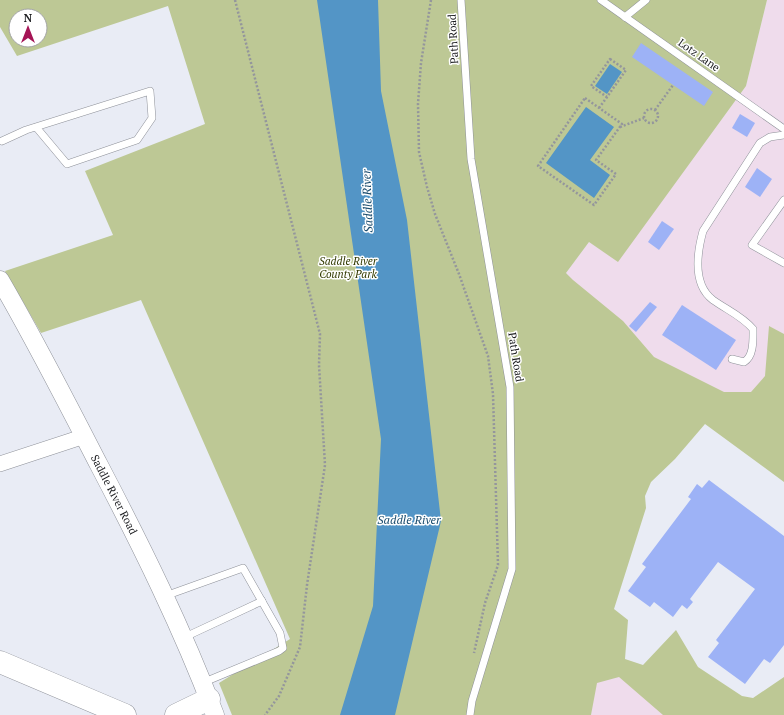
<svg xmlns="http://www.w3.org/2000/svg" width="784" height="715" font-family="'PT Serif',serif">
<rect width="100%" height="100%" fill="#e9ecf5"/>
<g fill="#efdcec">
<path d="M767,0H784V393L741,447L656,372L566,273L589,242L618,261L746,86Z"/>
<path d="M596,664L784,712V715H591Z"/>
</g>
<path fill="#bdc895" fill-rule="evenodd" d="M0,0H767L746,86L618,262L589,242L566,273L573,280L623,321L654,357L724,392H751L765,376L769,326L784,334V482L705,424L675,459L651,482L645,496L646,508L614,609L628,620L625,659L643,665L676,630L698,667L742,696L753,698L784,677V715H663L619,677L597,683L591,715H232L219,683L290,639L141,300L41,333L5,271L113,235L85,171L205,124L168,6L17,56L0,27ZM16,16H40V40H16Z"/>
<g fill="#5395c6">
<path d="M317,0H378L381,91L407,220L441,521L395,715H340L373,606L381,439Z"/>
<path d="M610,64L622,72L607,94L595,86Z"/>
<path d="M586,107L614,127L590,160L610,175L594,198L546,163Z"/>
</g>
<g fill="#9db2f6">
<path d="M641,43L713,92L704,106L632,57Z"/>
<path d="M740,114L755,123L747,137L732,128Z"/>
<path d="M757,168L772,179L760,197L745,187Z"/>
<path d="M662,221L674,229L659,250L648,242Z"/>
<path d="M650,302L657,307L636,332L629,326Z"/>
<path d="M682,305L736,340L716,370L662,335Z"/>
<path d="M709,480L784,536V645L770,663L764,659L745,684L708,657L719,643L716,640L755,589L718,562L690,599L693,602L687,609L682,605L673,617L654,602L650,607L628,591L646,567L642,564L691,499L688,497L697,484L702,488Z"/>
</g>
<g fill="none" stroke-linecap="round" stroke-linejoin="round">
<defs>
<g id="service">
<path d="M461,0L471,159L510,387L512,569L472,701L470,715"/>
<path d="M601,0L784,129"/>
<path d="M625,17L646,0"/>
<path d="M2,141L26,130L150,91L152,118L137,140L67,164L36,127"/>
<path d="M784,200L752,245L784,263"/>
<path d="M732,359L744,362C754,356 753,340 753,329C742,316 727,310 713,300C692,284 697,253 703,231L760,143L770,137L784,135"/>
<path d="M165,596L243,568L280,633L283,648L279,651L202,683"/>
<path d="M185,637L262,601"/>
</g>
<path id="minor" d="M0,464L85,436"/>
<g id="tertiary">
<path id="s1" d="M0,280C35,340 67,403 99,465C142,547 182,628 215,715"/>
</g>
<g id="motorway">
<path d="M0,662L125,715"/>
<path d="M176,715L209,699"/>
</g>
</defs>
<use href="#service" stroke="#8e9199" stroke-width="8"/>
<use href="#minor" stroke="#8e9199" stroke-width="16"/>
<use href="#tertiary" stroke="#8e9199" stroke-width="19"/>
<use href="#motorway" stroke="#8e9199" stroke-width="23"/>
<g stroke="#94969c" stroke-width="2.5" stroke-dasharray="2 2" stroke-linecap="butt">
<path d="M235,0L320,334L319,365L325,465L307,585L300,647L279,696L265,715"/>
<path d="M431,0L421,63L418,104L419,152L427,187L435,214L459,274L488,356L493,394L498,565L485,603L474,653"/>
<path d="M610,59L626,70L607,97L591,86Z"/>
<path d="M585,98L622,124L596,160L616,174L594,205L538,166Z"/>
<path d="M599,108L607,97"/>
<circle cx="651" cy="116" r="7"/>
<path d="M655,110L673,85"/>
<path d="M620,127L644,118"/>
</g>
<use href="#service" stroke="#fff" stroke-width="7"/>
<use href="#minor" stroke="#fff" stroke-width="15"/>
<use href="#tertiary" stroke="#fff" stroke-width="18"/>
<use href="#motorway" stroke="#fff" stroke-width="22"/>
</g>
<g text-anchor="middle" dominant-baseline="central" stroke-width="3" stroke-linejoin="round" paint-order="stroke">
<g font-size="11" fill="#1c1d20" stroke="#fff">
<text transform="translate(453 39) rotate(-93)">Path Road</text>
<text transform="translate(699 55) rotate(35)">Lotz Lane</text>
<text transform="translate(516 357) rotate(81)">Path Road</text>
<text stroke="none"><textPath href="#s1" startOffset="243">Saddle River Road</textPath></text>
</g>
<g font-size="11" font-style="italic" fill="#323a00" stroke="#fff">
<text x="348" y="261">Saddle River<tspan x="348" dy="13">County Park</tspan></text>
</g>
<g font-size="12" font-style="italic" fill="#1b4d6f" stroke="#fff">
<text transform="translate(367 201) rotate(-92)">Saddle River</text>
<text x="409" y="519">Saddle River</text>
</g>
</g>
<g transform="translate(28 28)"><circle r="19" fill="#ffffff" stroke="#a4a5a6"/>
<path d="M0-3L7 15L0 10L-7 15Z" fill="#a51455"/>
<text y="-6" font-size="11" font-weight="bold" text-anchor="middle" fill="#1c1d20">N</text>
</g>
</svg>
